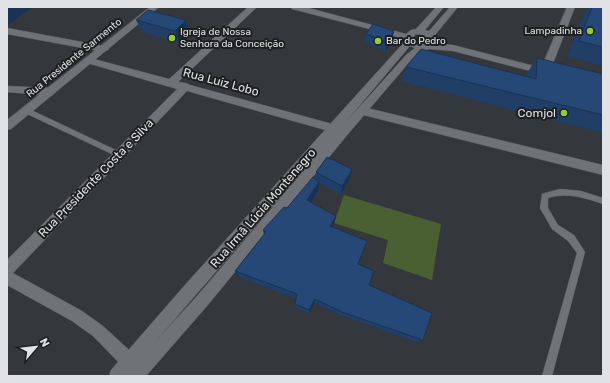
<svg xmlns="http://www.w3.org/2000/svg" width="610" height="383" font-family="Rubik,sans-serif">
<rect width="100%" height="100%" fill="#34373b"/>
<path fill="#4b6032" d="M344,195L441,224L432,280L383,263L388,240L334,223Z"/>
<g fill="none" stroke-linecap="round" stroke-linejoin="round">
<defs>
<g id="service">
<path d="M25,109H29L120,152L121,154L120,156H116L25,113L24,111Z"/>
<path d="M560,189L581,191L603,198V204C585,198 567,192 548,198V208L558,225L574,235L585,252L552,376H542L577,253L568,241L552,229L540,208L542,194Z"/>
</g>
<g id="minor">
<path d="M248,7H257L178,82L186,83L190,85L343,127L347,128L348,131L347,134L343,135L187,91L13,273L82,311L103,326L140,360L142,366L140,372L134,374L128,372L93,336L72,321L7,285V260L177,89L87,63L85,61L87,59L90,58L169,79Z"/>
<path d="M567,7H575L550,71L545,74L542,73L540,71Z"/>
<path d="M7,28L104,46L109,49L104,52L7,34Z"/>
<path d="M7,86L51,88L56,92L51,96L7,92Z"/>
<path d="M363,107L603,165V175L359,114L358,111L359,108Z"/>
</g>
<path id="tertiary" d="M291,7H305L406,34L411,30L416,29L436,7H444L425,30L429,31L450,7H458L435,35L437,39V44L453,45L546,69L551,72L546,75L453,51L429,49L412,59L348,134L207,306L146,376H109L111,370L184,286L406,40L385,33L292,9ZM416,34L422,35L429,39L428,42C422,45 417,44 413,38ZM410,46L415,48L406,55L345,123ZM318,154L197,296L155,342Z"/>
<path id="secondary" d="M150,7H159L11,129L7,130V120Z"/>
</defs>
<use href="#service" stroke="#535559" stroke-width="1"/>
<use href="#minor" stroke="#535559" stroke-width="1"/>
<use href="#tertiary" stroke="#535559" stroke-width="1"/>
<use href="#secondary" stroke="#535559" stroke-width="1"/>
<use href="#service" fill="#6f7276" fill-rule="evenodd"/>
<use href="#minor" fill="#6f7276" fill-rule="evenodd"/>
<use href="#tertiary" fill="#6f7276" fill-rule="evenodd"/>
<use href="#secondary" fill="#6f7276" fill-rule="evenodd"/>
</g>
<g fill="#203e66">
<path d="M587,7H603V66L567,56Z"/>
<path d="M136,20H186L190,32L179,43L142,32Z"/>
<path d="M394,31L392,39L385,51L365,42L366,34Z"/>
<path d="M537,58L603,74V133L401,81L406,67L526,77L527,73Z"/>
<path d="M316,172L350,178L341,195L319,183L318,191L311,202L334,224L333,227L358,264L369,285L423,340L416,342L340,315L314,303L309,314L296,308L295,304L296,299L239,277L235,271L264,235L263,230L287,208L316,179Z"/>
</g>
<g fill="#1a3253">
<path d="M7,7H32L7,26Z"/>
<path d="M186,20L190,32L179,43L175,31Z"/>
<path d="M394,31L392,39L385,51L387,42Z"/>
<path d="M352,169L350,178L341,195L342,186Z"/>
<path d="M319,182L318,191L307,209V200Z"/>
<path d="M336,216L334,224L329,234L330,226Z"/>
<path d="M315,299L314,303L309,314V310Z"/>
</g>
<g fill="#254877" stroke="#1a3253">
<path d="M592,7H603V47L579,41Z"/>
<path d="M148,10L186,20L175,31L136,20Z"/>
<path d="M373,24L394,31L387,42L366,34Z"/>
<path d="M421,49L536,79L537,58L603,74V115L406,67Z"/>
<path d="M327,157L352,169L342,186L316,172Z"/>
<path d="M313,177L319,182L307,200L336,216L330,226L367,241L358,264L374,271L369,285L432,313L423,340L342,312L315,299L309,310L295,304L297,294L235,271L266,232L263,230L284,207L287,208Z"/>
</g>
<g fill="#93cd3d" stroke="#1d1e20" stroke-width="1.5">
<circle cx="590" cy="31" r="4"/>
<circle cx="172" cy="38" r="4"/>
<circle cx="378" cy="41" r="4"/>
<circle cx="564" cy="113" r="4"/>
</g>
<g text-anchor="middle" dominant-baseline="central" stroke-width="4" stroke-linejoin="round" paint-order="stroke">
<g font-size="10" fill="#e1e2e5" stroke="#1d1e20" text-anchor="start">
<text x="582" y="31" text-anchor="end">Lampadinha</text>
<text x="180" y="32">Igreja de Nossa<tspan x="180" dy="12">Senhora da Conceição</tspan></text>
<text x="386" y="41">Bar do Pedro</text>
</g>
<g font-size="10" fill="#e1e2e5" stroke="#1d1e20">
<text transform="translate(74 58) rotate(-39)">Rua Presidente Sarmento</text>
</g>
<g font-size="12" fill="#e1e2e5" stroke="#1d1e20">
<text transform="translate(221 82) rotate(15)">Rua Luiz Lobo</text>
<text transform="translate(96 178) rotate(-46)">Rua Presidente Costa e Silva</text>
<text transform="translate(263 208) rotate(-49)">Rua Irmã Lúcia Montenegro</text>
</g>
<g font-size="12" fill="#e1e2e5" stroke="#1d1e20" text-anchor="end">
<text x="556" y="113">Comjol</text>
</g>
</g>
<rect width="610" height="383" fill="none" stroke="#e1e2e5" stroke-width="16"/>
<g transform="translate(36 347) rotate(62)" stroke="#1d1e20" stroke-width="3" paint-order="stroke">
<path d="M0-3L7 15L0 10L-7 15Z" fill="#e1e2e5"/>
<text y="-6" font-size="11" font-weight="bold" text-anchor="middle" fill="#e1e2e5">N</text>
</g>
</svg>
